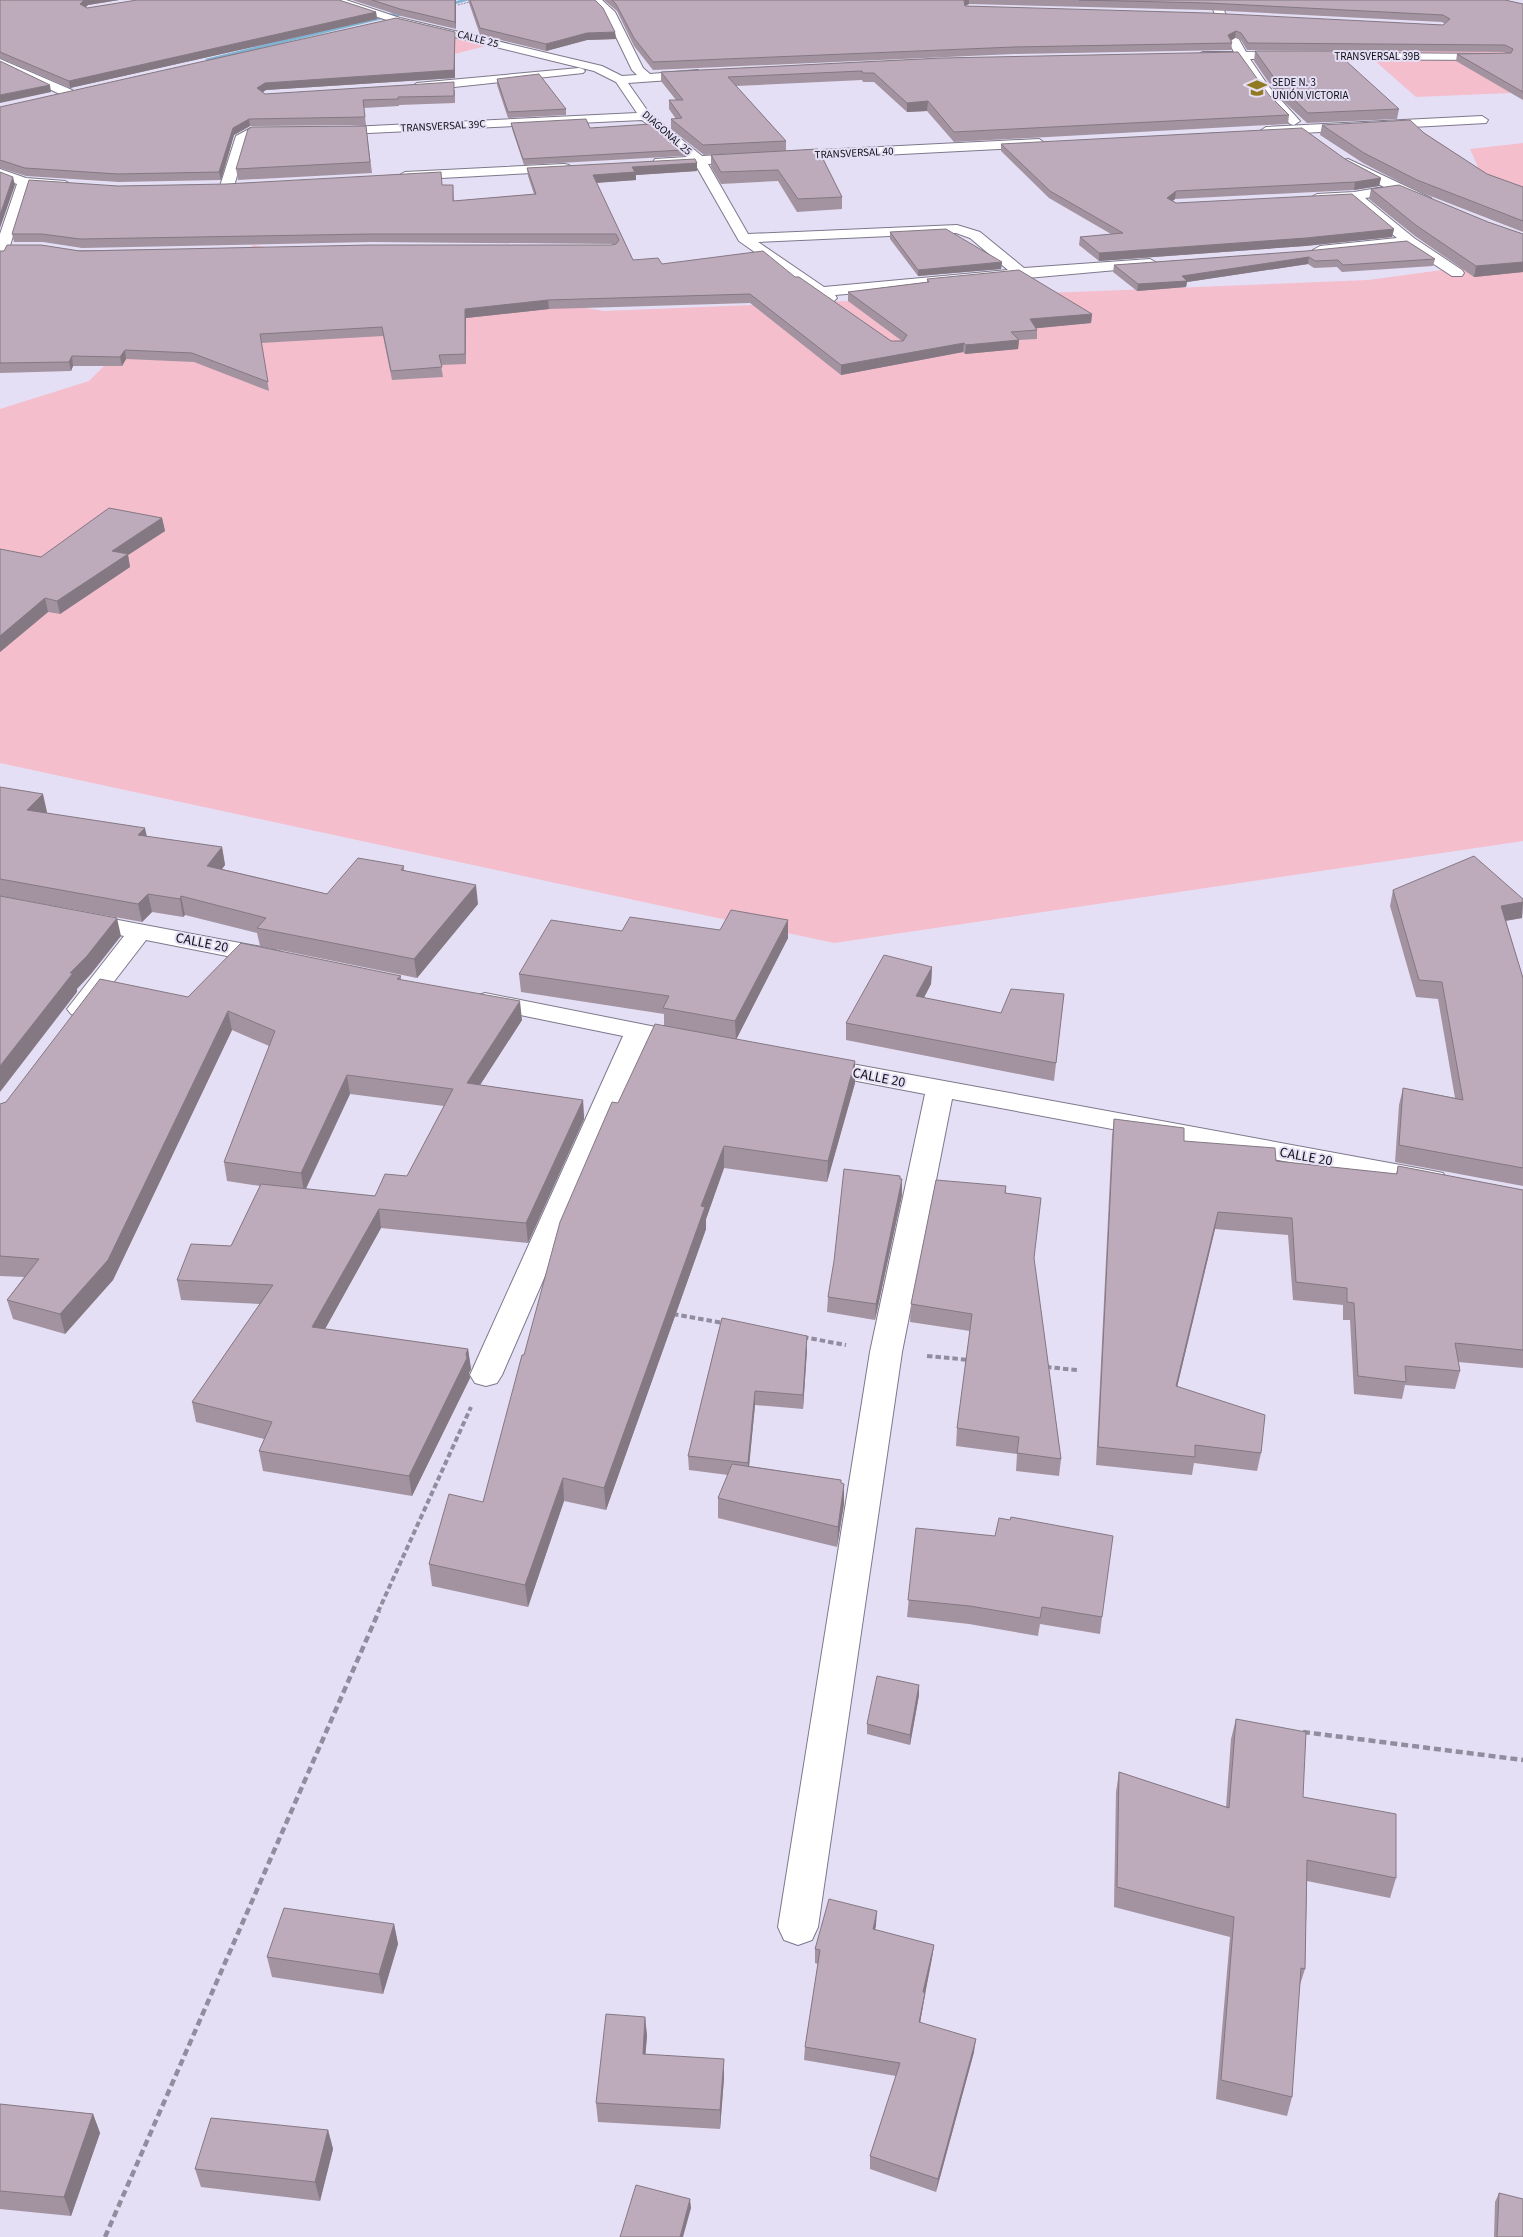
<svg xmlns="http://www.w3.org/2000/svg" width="1523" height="2237" font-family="'Source Sans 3',sans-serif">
<rect width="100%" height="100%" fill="#e5dff5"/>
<g fill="#f4becd">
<path d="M1348,37L1523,44L1486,77L1511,93L1416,97Z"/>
<path d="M457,38L486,46L423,62L396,54Z"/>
<path d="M1523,143V197L1481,174L1470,149Z"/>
<path d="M254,245L603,311L1368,280L1523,259V841L834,943L0,763V409L89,381L191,279Z"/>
</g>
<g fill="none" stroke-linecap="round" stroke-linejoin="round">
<g fill="#80b3d2" fill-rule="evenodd">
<path d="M460,0H470L438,9L435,7Z"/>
<path d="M415,10L417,13L387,18L208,61L205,59L387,14Z"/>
</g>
<defs>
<g id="street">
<path d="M330,0H346L400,18L602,66L622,76L637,75L632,70L605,14L591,0H602L615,12L643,68L650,74L698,70L704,74L698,78L628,83L649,113L702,156L1039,139L1045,143L1039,147L708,164L748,234L957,225L980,232L1024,268L1150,259L1157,263L1150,267L835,295L837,298L834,301H824L739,241L695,164L655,165L653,162L655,159L687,157L642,120L326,135L324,132L326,129L330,128L637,113L616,82L594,71L393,22L331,2ZM956,233L970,238L1008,270L824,287L758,242Z"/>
<path d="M1210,0H1220L1227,18L1246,52L1495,54L1501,57L1495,60L1250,59L1269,87L1300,121L1294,125L1290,124L1261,92L1238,59L1203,58L1197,55L1203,52H1234L1216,18Z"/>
<path d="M0,59L72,90L74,93L68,97L64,96L0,66Z"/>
<path d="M579,68L583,69L585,71L583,73L417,91L411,87L417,83Z"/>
<path d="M1482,116L1488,120L1486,123L1266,135L1260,131L1266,127Z"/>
<path d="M251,128L282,129L288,133C279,142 260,133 248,138L234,186L227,190L222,189L220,186L236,136Z"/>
<path d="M1348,159L1431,198L1433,201L1426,205L1397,193L1365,198L1414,238L1462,270L1464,273L1462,276H1452L1406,246L1320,254L1315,253L1313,250L1320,246L1397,238L1351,200L1317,202L1310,198L1317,194L1354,192L1384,187L1343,166L1341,163L1343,160Z"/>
<path d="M564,164L569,165L571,168L569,171L405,180L398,176L405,172Z"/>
<path d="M0,169L26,178L65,181L72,185L65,189L29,186L7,255L0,259V234L17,184L0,178Z"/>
<path d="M81,913L272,949L281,952L285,957L281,962L272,965L146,940L89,1014L80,1017L71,1014L67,1009L124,936L72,925L69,920L72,915Z"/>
<path d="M485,993L686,1033L695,1035L699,1041L695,1047L686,1049L647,1041L502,1375L497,1383L486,1386L475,1383L470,1375L623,1036L476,1006L472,1001L476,996Z"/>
<path d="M819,1058L1433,1171L1443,1173L1447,1180L1443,1187L1433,1189L952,1099L902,1352L818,1927L812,1940L798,1945L784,1940L778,1927L870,1352L925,1094L810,1072L806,1066L810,1060Z"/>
</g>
</defs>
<use href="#street" stroke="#7e788c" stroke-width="2"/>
<path stroke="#928d9e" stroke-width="1" stroke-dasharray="2 1" stroke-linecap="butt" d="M458,5L477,0"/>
<g stroke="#928d9e" stroke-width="4" stroke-dasharray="5.5 3" stroke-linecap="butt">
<path d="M673,1314L723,1323"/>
<path d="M803,1337L846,1345"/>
<path d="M927,1356L970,1360"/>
<path d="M1046,1367L1077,1370"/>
<path d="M378,1612L471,1407"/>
</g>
<g stroke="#928d9e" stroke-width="4.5" stroke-dasharray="7 4" stroke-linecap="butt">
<path d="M1303,1732L1523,1760"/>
<path d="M105,2237L379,1611"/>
</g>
<use href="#street" fill="#fff" fill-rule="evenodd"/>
</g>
<g fill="#a393a1" fill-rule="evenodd">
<path d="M0,0H119L88,5L86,7L87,8L376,12L377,19L70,88L0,58Z"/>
<path d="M352,0H456V29L401,16Z"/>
<path d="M468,0H595L615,32L616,39L587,40L546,51L480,35Z"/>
<path d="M604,0H1505L1523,4V100L1456,61L1457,54L1506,53L1504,52L1247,50L1241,40L1235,38L1231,41L1232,43L1231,50L1014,54L653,70L634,46L617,11ZM969,4L1207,10L1442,22L1445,24L1443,25L965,6Z"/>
<path d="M455,39V78L266,90L263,92L265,94L455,90V103L399,105V106L364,108L366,125L250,126L234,135L221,180L119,182L26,176L0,168V107Z"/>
<path d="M1255,51L1399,109L1397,119L1307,123L1278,96L1254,61Z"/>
<path d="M942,58L1269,95L1289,115L1288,124L954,142L927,111L907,112L874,82H863L862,80L736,86L786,141V151L704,155L671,129V119H676L669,109V100H676L661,81V72Z"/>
<path d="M497,79L566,109V115L508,118L497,85Z"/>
<path d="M511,123L590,128L683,150V156L524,165L512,129Z"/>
<path d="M1322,125L1424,133L1487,174L1523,187V232L1415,190L1363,163L1320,135Z"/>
<path d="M366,126L372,173L238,180L236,169Z"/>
<path d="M1001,144L1345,159L1381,178L1379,186L1354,190L1175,199L1173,201L1176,203L1394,229L1392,237L1305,246L1099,261L1079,245L1080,237L1111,234L1049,198L1001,151Z"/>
<path d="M818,149L842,197V209L797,212L778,181L721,184L711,167V155Z"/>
<path d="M697,163V171L636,175V180L596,183L633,260L662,264L795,277L891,341H902L848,301V292L927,282V279L1092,314L1091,323L1036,328L1037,330V339L1019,340L1018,349L965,354L963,352L841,375L750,303L549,309L466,318V364L441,365L443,377L392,380L383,336L261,343L269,391L194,362L126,359L122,366H73L71,371L0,373V251L611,245L616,244L371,242L82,248L43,242H14L12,234L118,186L453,185L454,201L534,194L528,176L527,168Z"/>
<path d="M1371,189L1488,222L1523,234V272L1474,277L1415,236L1369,199Z"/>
<path d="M890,232L1002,262L1001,269L918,276L890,239Z"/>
<path d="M1306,251L1435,259L1433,266L1342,272L1337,267L1314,268L1308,264L1187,282L1186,287L1137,291L1113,272L1114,265Z"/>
<path d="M162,518L165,531L128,555L130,567L60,614L48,612L0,652V549L41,557Z"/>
<path d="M0,787L47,812V813L147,837L222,847L225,865L222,869L327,894L404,866V870L478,904L417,978L260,946L257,933L185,915L183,917L152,912L142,922L0,896Z"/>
<path d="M1393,890L1523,899L1522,918L1506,921L1523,978V1186L1395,1162L1399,1105L1403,1088L1455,1098L1438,999L1416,997L1390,906Z"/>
<path d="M720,930L788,938L736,1039L855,1083L827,1182L724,1168L706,1219V1229L606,1510L564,1501L528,1607L432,1586L429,1564L483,1502L524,1355L618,1103L664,1026V1014L521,992L519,974L622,931Z"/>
<path d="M932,967L931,984L924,998L1001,1013L1064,994L1054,1081L846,1040V1023Z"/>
<path d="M401,976V980L522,1020L480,1085L583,1100L584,1119L528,1243L381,1228L325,1329L468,1349L471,1369L469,1373L470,1378L412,1496L263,1471L259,1451L264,1439L196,1422L192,1402L260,1304L181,1300L177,1280L231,1246L260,1186L227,1181L224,1162L269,1046L232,1030L113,1280L65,1334L13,1319L7,1300L24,1277L0,1276V1104L6,1102L188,997ZM350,1094L444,1106L407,1176L375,1196L306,1189Z"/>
<path d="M1114,1119L1184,1141L1276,1161L1396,1174L1398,1166L1523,1190V1368L1458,1362L1460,1371L1455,1389L1405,1385L1402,1399L1354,1394L1350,1320H1343V1305L1293,1300L1288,1235L1215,1229L1177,1387L1261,1453L1257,1471L1194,1463L1192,1475L1096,1465L1112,1136Z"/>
<path d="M900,1179L902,1195L875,1320L827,1312L828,1297Z"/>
<path d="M1006,1186V1193L1034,1259L1061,1459L1059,1476L1016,1471L1017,1454L956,1446L957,1428L970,1331L910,1322L911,1304Z"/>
<path d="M722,1318L807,1350L803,1409L755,1405L749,1466L841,1480V1483L844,1484V1504L837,1547L718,1518V1498L728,1475L689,1470L688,1456Z"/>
<path d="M916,1528L1102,1617L1100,1634L1040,1624L1038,1636L969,1624L907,1617Z"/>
<path d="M919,1685V1695L910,1745L867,1734V1724Z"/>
<path d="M1236,1719L1303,1797L1396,1878L1390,1898L1307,1881L1305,1969L1299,1988L1292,2097L1287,2116L1216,2099L1230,1937L1114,1907L1116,1792L1119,1772L1226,1807L1231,1739Z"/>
<path d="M394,1924L398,1944L383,1994L272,1977L267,1957Z"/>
<path d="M876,1925L875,1930L934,1945L932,1958L925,1994L923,2006L920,2022L974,2052L936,2192L870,2169V2156L896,2076L804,2060L805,2047L818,1964L815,1963V1949Z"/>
<path d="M645,2017L647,2036L645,2054L724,2078L720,2129L598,2122L596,2103Z"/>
<path d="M0,2104L93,2114L100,2133L71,2216L0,2209Z"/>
<path d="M328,2130L333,2149L320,2201L201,2187L195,2169Z"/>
<path d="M1499,2193L1523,2237H1494L1495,2202Z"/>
</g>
<g fill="#847883">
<path d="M84,0H119L88,5L81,11L80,4Z"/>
<path d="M455,0H456V29L455,22Z"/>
<path d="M963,0H969V4L963,7Z"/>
<path d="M376,12L377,19L70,88L69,81Z"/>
<path d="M1236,31L1235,38L1227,42L1228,35Z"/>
<path d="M455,32V78L266,90L258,95L257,88L265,83Z"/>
<path d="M615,32L616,39L587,40L546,51V44L587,33Z"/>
<path d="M50,85L51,92L0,103V95Z"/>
<path d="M928,101L927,111L907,112V103Z"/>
<path d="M249,119L250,126L234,135L221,180L219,172L233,128Z"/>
<path d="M697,163V171L636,175V180L593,183V175L632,167Z"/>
<path d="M13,177L15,185L0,228V215Z"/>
<path d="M1381,178L1379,186L1354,190L1355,182Z"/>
<path d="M1176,191L1175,199L1166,206L1167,198Z"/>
<path d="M1394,229L1392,237L1305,246L1099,261V253Z"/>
<path d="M1309,257L1308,264L1187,282L1186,287L1137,291L1138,284L1182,276Z"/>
<path d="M1002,262L1001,269L918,276V270Z"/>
<path d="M1523,262V272L1474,277L1476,266Z"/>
<path d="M548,300L549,309L466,318V364L465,309Z"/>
<path d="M1092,314L1091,323L1029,329L1030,319Z"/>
<path d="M1019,340L1018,349L965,354L966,345Z"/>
<path d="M964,343L963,352L841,375V365Z"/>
<path d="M125,350L126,359L122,366L120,357Z"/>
<path d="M72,356L73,366L71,371L69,362Z"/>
<path d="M162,518L165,531L128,555L130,567L60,614L57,601L112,551Z"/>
<path d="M45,598L48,612L0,652V636Z"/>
<path d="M43,794L47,812L31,827L27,810Z"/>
<path d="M145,828L149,846L138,835Z"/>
<path d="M222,847L225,865L210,884L207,866Z"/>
<path d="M476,885L478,904L417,978L414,959Z"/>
<path d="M148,894L152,912L142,922L138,904Z"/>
<path d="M181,896L185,915L183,917L180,899Z"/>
<path d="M1523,902L1522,918L1497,922L1501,906Z"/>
<path d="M117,918L121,936L91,974L77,989V992L0,1092V1066L70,973Z"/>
<path d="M788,920V938L736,1040L735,1021Z"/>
<path d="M932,967L931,984L915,1014L916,996Z"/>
<path d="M520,1001L522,1020L469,1102L467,1083Z"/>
<path d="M228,1011L232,1030L113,1280L65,1334L60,1314Z"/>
<path d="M855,1061V1083L827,1182L828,1161Z"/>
<path d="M347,1075L350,1094L304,1192L301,1173Z"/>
<path d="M583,1100L584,1119L528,1243L526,1223Z"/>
<path d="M724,1146V1168L706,1219V1229L606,1510L604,1488L701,1206Z"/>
<path d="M902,1179V1195L875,1320L876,1304Z"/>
<path d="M379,1209L381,1228L315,1347L312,1327Z"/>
<path d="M1218,1212L1215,1229L1173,1404L1176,1386Z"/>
<path d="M807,1336V1350L803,1409V1395Z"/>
<path d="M468,1349L471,1369L469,1373L470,1378L412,1496L409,1476Z"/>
<path d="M755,1391V1405L748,1477V1463Z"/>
<path d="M563,1478L564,1501L528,1607L525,1585Z"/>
<path d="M844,1484V1504L837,1547L838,1527Z"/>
<path d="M919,1685V1695L910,1745V1735Z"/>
<path d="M877,1911L876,1925L872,1943L873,1929Z"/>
<path d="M394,1924L398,1944L383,1994L379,1974Z"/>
<path d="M934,1945L932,1958L925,1994L923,2006L918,2035L923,1992Z"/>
<path d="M645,2017L647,2036L644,2073L643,2054Z"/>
<path d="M976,2039L974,2052L936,2192L938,2179Z"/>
<path d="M724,2059V2078L720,2129V2110Z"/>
<path d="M93,2114L100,2133L71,2216L64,2197Z"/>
<path d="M328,2130L333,2149L320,2201L315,2182Z"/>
<path d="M690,2199L691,2208L683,2237H680Z"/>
</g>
<g fill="#bdabbb" stroke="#847883">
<path d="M0,0H84L80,4L87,8L137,0H339L376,12L69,81L0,52Z"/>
<path d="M372,0H455V22L400,9Z"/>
<path d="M470,0H595L603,8L615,32L587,33L546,44L480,28Z"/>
<path d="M612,0H964L965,6L1208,13L1443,25L1450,19L1443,15L1208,3L1079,0H1505L1523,4V92L1457,54L1511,53L1513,49L1505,45L1248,43L1241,33L1236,31L1228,35L1232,43L1014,47L653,62L634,38L616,4Z"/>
<path d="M396,18L455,32L454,70L265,83L257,88L265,94L454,82V96L398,97V99L363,100L365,117L249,119L233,128L219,172L118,174L25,168L0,160V107Z"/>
<path d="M1255,51H1335L1399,109L1308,113L1280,86Z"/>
<path d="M1238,52L1269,95L1289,115L954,132L928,101L907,103L874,73H863L862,71L728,77L786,141L703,145L671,119L682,118L669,100H683L661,72L942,58Z"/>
<path d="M0,61L50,85L0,95Z"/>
<path d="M539,74L566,109L508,112L497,79Z"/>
<path d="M586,119L590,128L651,124L683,150L523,159L511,123Z"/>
<path d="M1410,120L1424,133L1487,174L1523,187V221L1417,180L1364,153L1322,125Z"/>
<path d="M366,126L370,162L236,169L248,129L252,127Z"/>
<path d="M1302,128L1345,159L1381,178L1355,182L1176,191L1167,198L1176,203L1352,194L1394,229L1306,238L1099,253L1080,237L1123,233L1050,191L1001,144Z"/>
<path d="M818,149L842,197L798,199L778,170L721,172L711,155Z"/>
<path d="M695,159L697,163L632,167L635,172L593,175L633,260L658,258L662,264L763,251L795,277H799L891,341H903L907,335L848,292L929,282L927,279L1019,270L1092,314L1030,319L1037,330L1011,332L1019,340L966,345L964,343L841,365L750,294L548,300L465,309V354L439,355L442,367L391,371L382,327L260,334L268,382L192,353L125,350L120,357L72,356L69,362L0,363V251H4L7,245H41L80,251L370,245H611L616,244L619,240L616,234H370L80,239L42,234H12L29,180L118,186L226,184L441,172L442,185H453V201L536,194L527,168Z"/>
<path d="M0,172L13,177L0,215Z"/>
<path d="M1399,185L1488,222L1523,234V262L1476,266L1417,226L1371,189Z"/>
<path d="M946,229L1002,262L918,270L890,232Z"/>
<path d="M1407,241L1435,259L1343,265L1338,260L1315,261L1309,257L1182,276L1187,281L1138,284L1114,265L1306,251Z"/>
<path d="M109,508L162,518L112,551L128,554L57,601L45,598L0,636V549L41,557Z"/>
<path d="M0,787L43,794L27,810L145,828L138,835L222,847L207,866L327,894L358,858L404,866L401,870L476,885L414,959L257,928L266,918L181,896L180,899L148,894L138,904L0,879Z"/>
<path d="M1474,856L1523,899V902L1501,906L1523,978V1168L1399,1145L1403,1088L1463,1100L1442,982L1419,980L1393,890Z"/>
<path d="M0,896L117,918L87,956L70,973H73L0,1066Z"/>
<path d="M731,910L788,920L735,1021L663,1008L669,996L519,974L551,920L622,931L630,917L720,930Z"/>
<path d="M241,943L401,976L397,979L520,1001L467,1083L583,1100L526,1223L379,1209L312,1327L468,1349L466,1354L467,1358L409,1476L259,1451L272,1422L192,1402L273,1285L177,1280L191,1244L231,1246L261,1184L375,1196L385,1174L407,1176L453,1089L347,1075L301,1173L224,1162L275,1031L228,1011L108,1260L60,1314L7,1300L39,1259L0,1256V1104L6,1102L100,979L188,997Z"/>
<path d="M884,955L932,967L916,996L1001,1013L1011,989L1064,994L1056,1063L846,1023Z"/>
<path d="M655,1024L855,1061L828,1161L724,1146L701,1206L705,1207L604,1488L563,1478L525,1585L429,1564L449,1494L483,1502L522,1355H524L560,1222L612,1102L618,1103Z"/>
<path d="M1114,1119L1184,1128V1141L1275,1148L1276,1161L1397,1174L1398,1166L1523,1190V1350L1455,1343L1460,1371L1405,1366L1406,1382L1358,1376L1354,1303L1347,1302V1288L1296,1282L1292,1218L1218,1212L1176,1386L1265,1415L1261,1453L1195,1445V1457L1098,1447Z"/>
<path d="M844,1169L900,1176V1179H902L876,1304L828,1297L834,1261Z"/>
<path d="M936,1180L1006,1186L1005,1193L1041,1198L1034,1258L1061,1459L1017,1453L1019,1437L957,1428L972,1314L911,1304Z"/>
<path d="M722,1318L807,1336L803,1395L755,1391L748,1463L688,1456Z"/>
<path d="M732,1464L841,1480V1483L844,1484L838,1527L718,1498Z"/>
<path d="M1011,1517L1113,1536L1102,1617L1042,1607L1040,1618L970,1606L908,1600L916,1528L995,1536L999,1518L1010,1520Z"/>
<path d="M877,1676L919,1685L910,1735L867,1724Z"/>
<path d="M1236,1719L1306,1732L1303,1797L1396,1814V1878L1307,1860L1305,1969L1301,1968L1292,2097L1221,2080L1234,1917L1117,1887L1119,1772L1229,1808Z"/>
<path d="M829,1899L877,1911L873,1929L934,1945L923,1992L925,1993L919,2022L976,2039L938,2179L870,2156L900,2063L805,2047L820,1950L815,1949Z"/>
<path d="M284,1908L394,1924L379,1974L267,1957Z"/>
<path d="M606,2014L645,2017L643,2054L724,2059L720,2110L596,2103Z"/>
<path d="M0,2104L93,2114L64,2197L0,2191Z"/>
<path d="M211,2118L328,2130L315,2182L195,2169Z"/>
<path d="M636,2185L690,2199L680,2237H620Z"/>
<path d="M1499,2193L1523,2199V2237H1497Z"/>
</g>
<defs>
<symbol id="school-bare" viewBox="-9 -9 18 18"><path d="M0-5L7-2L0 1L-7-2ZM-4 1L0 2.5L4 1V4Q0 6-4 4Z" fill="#917a20" stroke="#e5dff5" stroke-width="2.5" paint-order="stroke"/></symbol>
</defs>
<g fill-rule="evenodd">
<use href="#school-bare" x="1243" y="74" width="28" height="28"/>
</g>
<g text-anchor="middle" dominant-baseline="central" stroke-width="4" stroke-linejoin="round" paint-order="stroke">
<g font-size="11" fill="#0f0d14" stroke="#e5dff5">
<text transform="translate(478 39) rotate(14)">CALLE 25</text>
<text x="1377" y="56">TRANSVERSAL 39B</text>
<text transform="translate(443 126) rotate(-3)">TRANSVERSAL 39C</text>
<text transform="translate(667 133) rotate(41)">DIAGONAL 25</text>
<text transform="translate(854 153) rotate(-3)">TRANSVERSAL 40</text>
</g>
<g font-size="11" fill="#0f0d14" stroke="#e5dff5" text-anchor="start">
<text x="1272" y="82">SEDE N. 3<tspan x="1272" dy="13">UNIÓN VICTORIA</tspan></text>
</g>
<g font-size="14" fill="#0f0d14" stroke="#e5dff5">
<text transform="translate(202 943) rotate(11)">CALLE 20</text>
<text transform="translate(879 1078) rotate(11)">CALLE 20</text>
<text transform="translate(1306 1157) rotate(10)">CALLE 20</text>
</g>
</g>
</svg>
